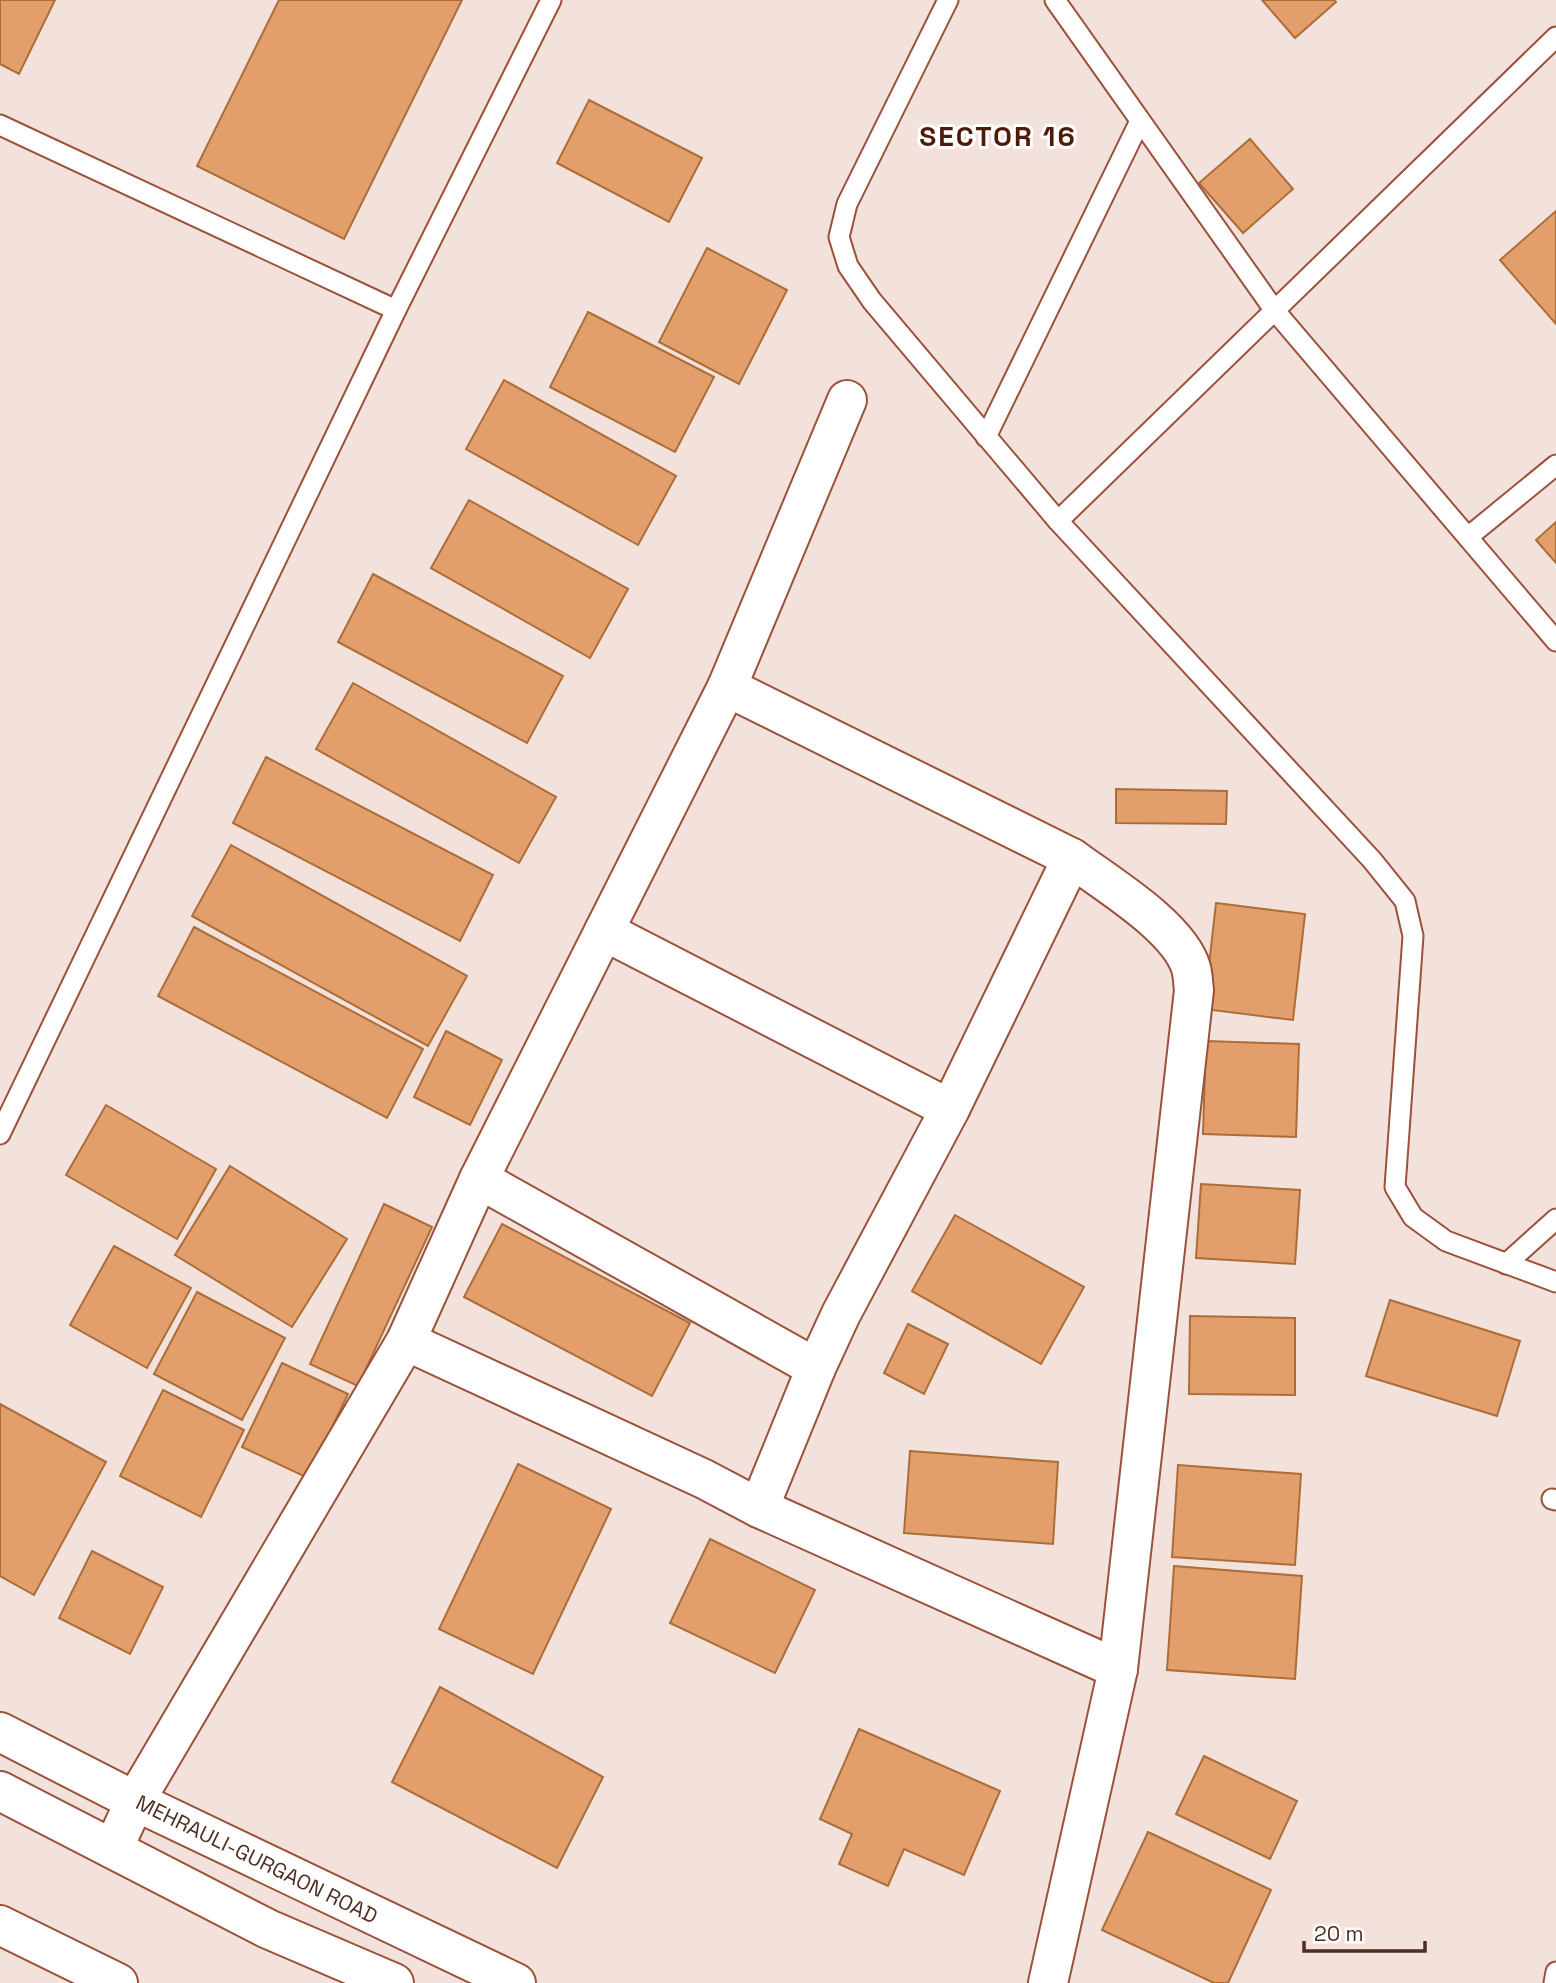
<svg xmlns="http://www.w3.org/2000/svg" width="1556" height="1983" font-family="'Space Grotesk',sans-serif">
<rect width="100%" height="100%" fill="#f3e2dc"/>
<g fill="#e29f6b" stroke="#ac6d39" stroke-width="2">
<path d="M0,0H55L19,74L0,64Z"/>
<path d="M279,0H462L344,239L197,166Z"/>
<path d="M1262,0H1334L1336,2L1295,38Z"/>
<path d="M589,100L702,158L669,222L557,163Z"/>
<path d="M1250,139L1293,189L1243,233L1199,183Z"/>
<path d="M1556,211V324L1500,260Z"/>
<path d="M707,248L787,290L739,384L659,342Z"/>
<path d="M588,312L714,377L675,452L550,387Z"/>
<path d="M504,380L676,476L638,545L466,449Z"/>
<path d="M469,500L628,589L590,658L431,568Z"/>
<path d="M1556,522V563L1536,540Z"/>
<path d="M373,574L563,676L527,743L338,642Z"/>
<path d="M353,683L556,797L519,863L316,749Z"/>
<path d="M266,757L493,875L460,941L233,823Z"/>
<path d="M1116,789L1227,791L1226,824L1116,823Z"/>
<path d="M231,845L467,976L428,1046L192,916Z"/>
<path d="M1216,903L1305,914L1293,1020L1204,1009Z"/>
<path d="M194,927L423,1049L387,1118L158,996Z"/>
<path d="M446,1031L502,1060L470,1125L414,1097Z"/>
<path d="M1206,1041L1299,1044L1296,1137L1203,1134Z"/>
<path d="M106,1105L216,1169L177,1239L66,1175Z"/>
<path d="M230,1166L347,1239L292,1327L175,1255Z"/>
<path d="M1201,1184L1300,1190L1295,1264L1196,1258Z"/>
<path d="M384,1204L432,1227L358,1386L310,1364Z"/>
<path d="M955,1215L1084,1287L1041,1364L912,1291Z"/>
<path d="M502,1224L690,1323L652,1396L464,1297Z"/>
<path d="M114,1246L191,1288L147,1368L70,1325Z"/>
<path d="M197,1292L285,1338L242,1420L154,1374Z"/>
<path d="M1390,1300L1520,1341L1497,1416L1366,1376Z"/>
<path d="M1190,1316L1295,1318V1395L1189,1394Z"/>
<path d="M908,1324L948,1344L924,1394L884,1373Z"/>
<path d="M282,1363L348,1394L308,1478L242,1447Z"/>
<path d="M163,1390L244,1430L201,1517L120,1476Z"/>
<path d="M0,1404L106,1462L34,1595L0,1576Z"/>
<path d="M910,1451L1058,1462L1053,1544L904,1533Z"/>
<path d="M518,1464L611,1509L533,1674L439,1629Z"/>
<path d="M1178,1465L1301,1474L1295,1565L1172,1557Z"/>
<path d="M710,1539L815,1590L775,1673L670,1623Z"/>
<path d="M92,1551L163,1587L130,1654L59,1618Z"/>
<path d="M1174,1566L1302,1576L1295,1679L1167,1670Z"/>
<path d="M440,1687L603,1777L557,1868L392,1782Z"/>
<path d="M859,1729L1000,1791L964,1875L904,1849L888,1886L839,1864L852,1834L820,1819Z"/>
<path d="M1204,1756L1297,1801L1270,1859L1176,1814Z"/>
<path d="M1148,1832L1271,1890L1228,1983H1214L1102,1930Z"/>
</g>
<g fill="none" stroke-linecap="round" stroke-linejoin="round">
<defs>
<g id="service">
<path d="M948,0L847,204L839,237L848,266L872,301L1058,521L1372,860L1405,901L1413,936L1395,1187L1413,1217L1446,1241L1556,1282"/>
<path d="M1055,0L1275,311L1556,641"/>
<path d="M0,125L396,310"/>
<path d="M986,437L1140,121"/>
<path d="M1058,521L1556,37"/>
<path d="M1468,537L1556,465"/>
<path d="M0,1134L396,310L551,0"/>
<path d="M1506,1264L1556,1219"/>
<path d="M1552,1499L1556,1500"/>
<path d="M1554,1983L1556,1972"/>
</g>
<g id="minor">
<path d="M604,931L950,1109"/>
<path d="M479,1179L816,1368L841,1314L950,1109L1072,858L727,687"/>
<path d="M406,1341L704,1479L759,1508L1118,1669"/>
<path d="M759,1508L816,1368"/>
<path d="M113,1849L135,1801L406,1341L479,1179L727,687L847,400"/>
<path d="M0,1925L118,1983"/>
<path d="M1048,1983L1118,1669L1194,990C1193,983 1193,975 1191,968C1179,927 1107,884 1072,858"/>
</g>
<g id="primary">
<path d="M0,1732L135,1801L516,1983"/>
<path d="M0,1791L268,1929L394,1983"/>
</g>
</defs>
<use href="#service" stroke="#9b513a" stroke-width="23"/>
<use href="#minor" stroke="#9b513a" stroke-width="42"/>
<use href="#primary" stroke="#9b513a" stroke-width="42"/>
<use href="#service" stroke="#fff" stroke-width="19"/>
<use href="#minor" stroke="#fff" stroke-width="38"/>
<use href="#primary" stroke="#fff" stroke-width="38"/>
</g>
<g text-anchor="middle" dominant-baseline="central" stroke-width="6" stroke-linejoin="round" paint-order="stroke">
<g font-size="21" fill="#4e2d23" stroke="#fff">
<text transform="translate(257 1859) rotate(26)">MEHRAULI-GURGAON ROAD</text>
</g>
<g font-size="28" font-weight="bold" letter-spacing="2" fill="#4e1a09" stroke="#fff">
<text x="998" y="136">SECTOR 16</text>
</g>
</g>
<path d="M1304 1941v10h121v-10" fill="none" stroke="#4e2d23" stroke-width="3.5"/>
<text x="1314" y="1941" font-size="21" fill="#4e2d23" stroke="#ffffff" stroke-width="5" paint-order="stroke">20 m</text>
</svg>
